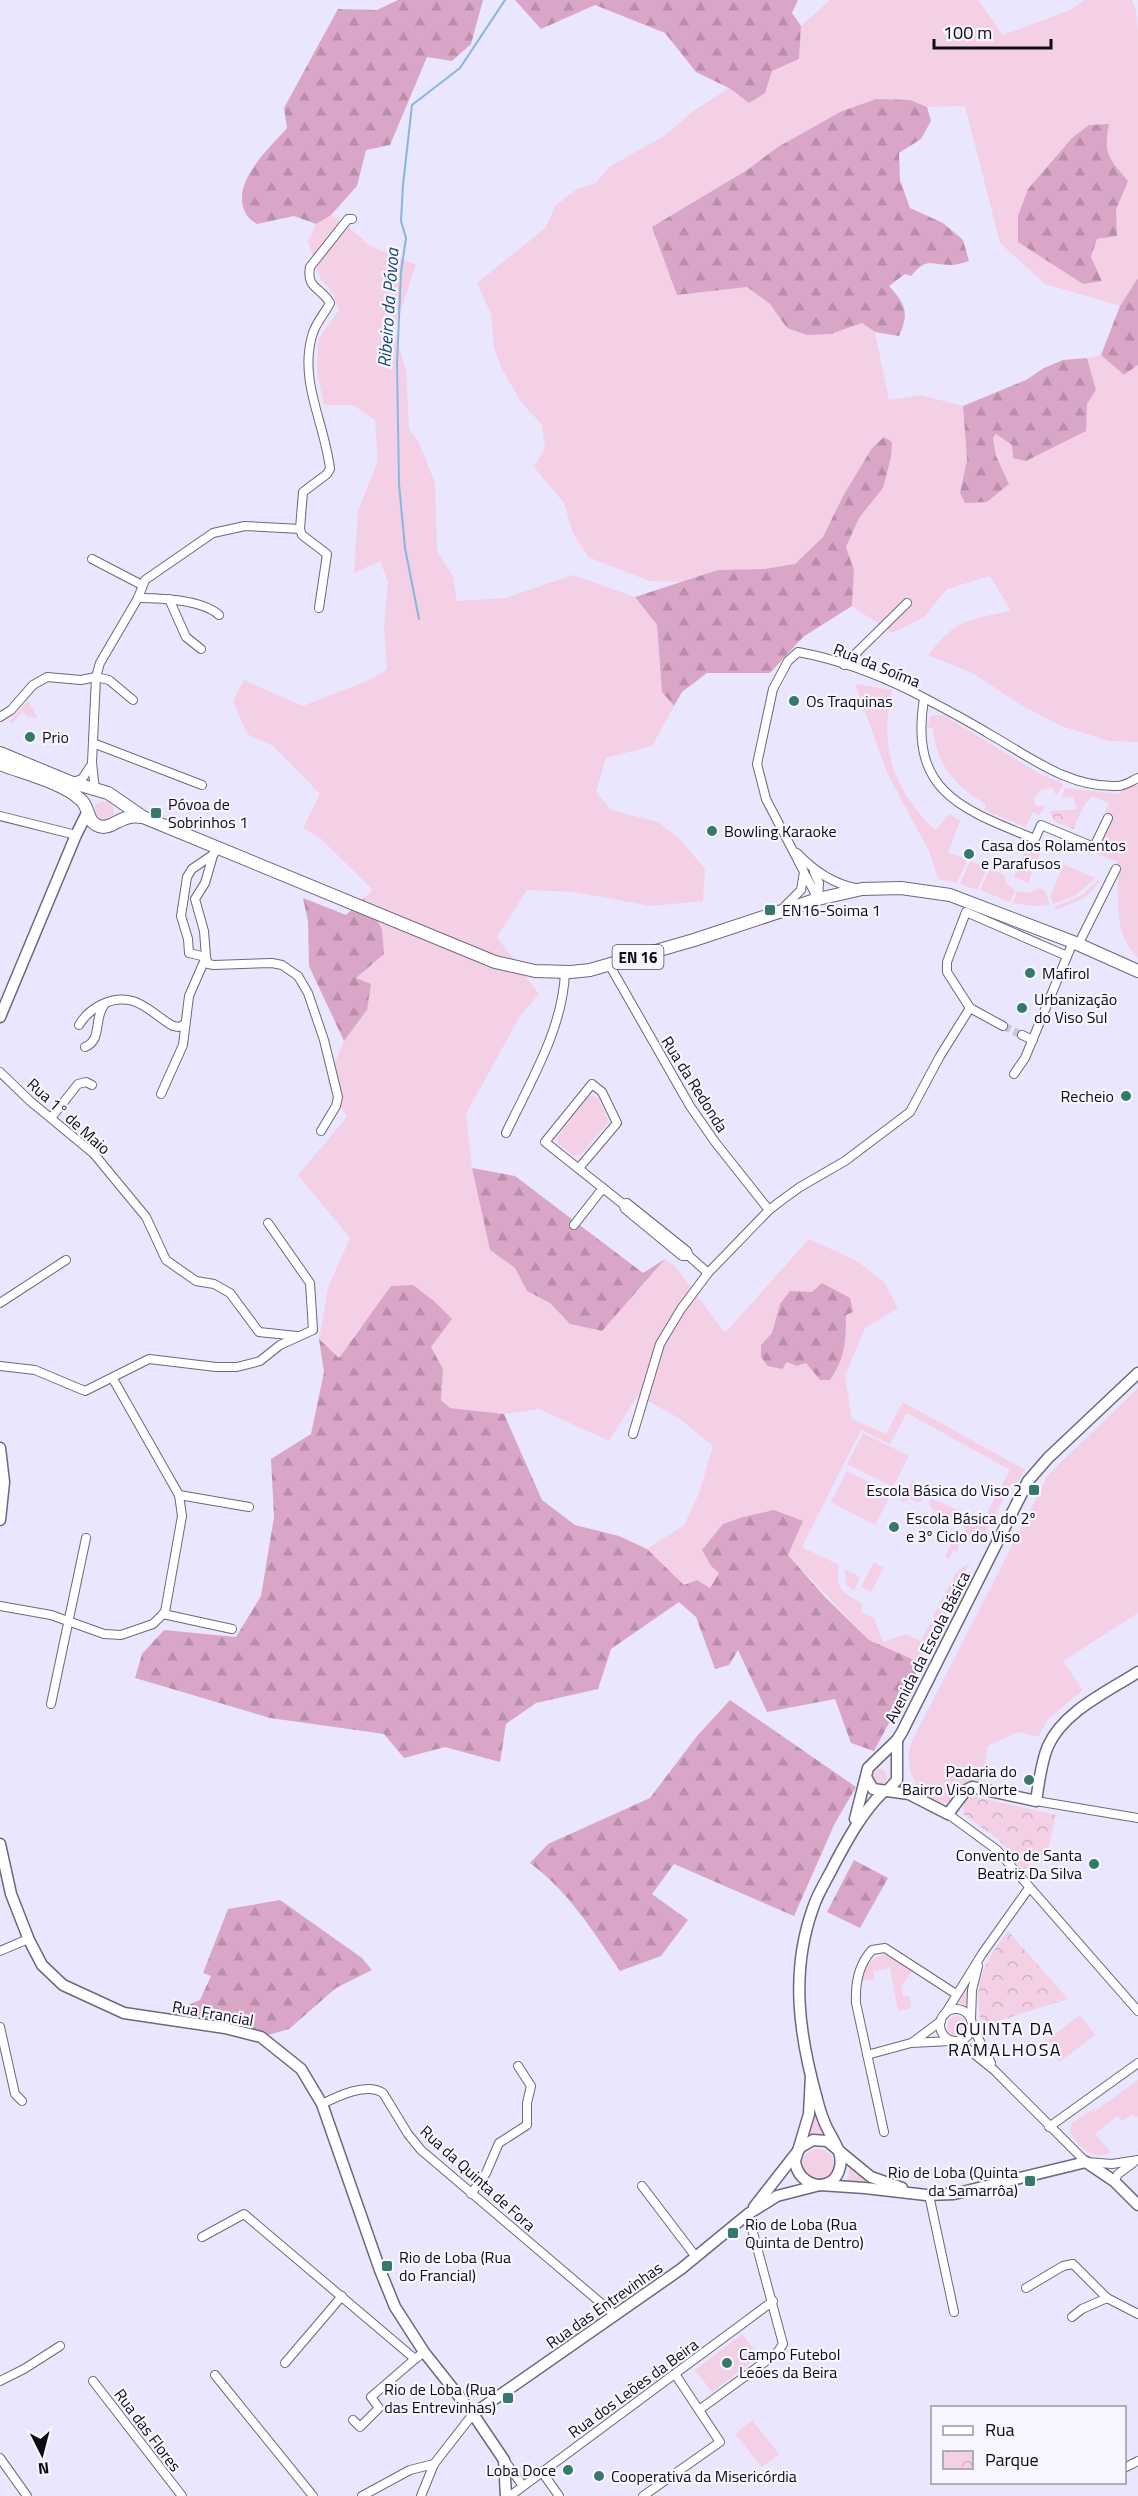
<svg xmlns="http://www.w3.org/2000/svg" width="1138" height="2496" font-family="'Titillium Web',sans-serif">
<defs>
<pattern id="forest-firs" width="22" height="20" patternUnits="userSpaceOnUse" patternTransform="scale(1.5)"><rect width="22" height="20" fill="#daa6c8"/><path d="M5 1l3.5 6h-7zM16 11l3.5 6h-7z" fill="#ba8eab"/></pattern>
<pattern id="park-crowns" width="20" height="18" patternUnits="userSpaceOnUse" patternTransform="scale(1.5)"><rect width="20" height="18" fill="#f4d0e7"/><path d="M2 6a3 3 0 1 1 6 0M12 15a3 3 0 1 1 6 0" fill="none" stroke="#d0b1c5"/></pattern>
</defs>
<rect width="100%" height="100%" fill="#eae6fe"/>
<g fill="#f4d0e7" fill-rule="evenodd">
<path d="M830,0H978L1003,35L1070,10L1084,0H1132L1136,11L1138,35V278L1120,306L1045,284L1000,243L965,106L927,107L910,100L840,112L778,147L747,170L653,227L677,295L747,287L770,304L787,328L807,335L831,334L862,323L875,332L889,400L920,395L963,406L967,460L961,493L1008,484L996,456L993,438L997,434L1013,445L1087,404L1096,390L1087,358L1101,355L1124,375L1138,365V742L1109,741L1061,726L1021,705L974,674L928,655C956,619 968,620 1011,611L990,576L947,589L924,617L892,633L852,606L854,570L846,547L859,518L883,488L843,496L823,537L795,564L764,569L718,570L685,582L649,581L588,557L573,533L564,503L534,467L545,448L542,425L521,402L502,369L494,348L491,314L477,283L533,238L546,227L555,206L577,189L596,183L609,167L664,136L695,110L729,88L737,96L772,71L799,59L801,26ZM1104,146L1113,163L1128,181L1115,210L1117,236L1097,239L1083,284L1019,242L1028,189L1049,166Z"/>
<path d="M331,215L350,228L370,246L416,265L394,330L406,370L409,428L420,445L435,483L437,551L453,577L457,601L505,598L573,575L635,597L657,625L662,692L674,706L652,746L606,758L596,792L611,810L658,822L679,838L705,869L703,901L651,906L574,892L527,890L497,937L539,994L520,1016L466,1114L472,1168L490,1250L515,1268L527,1291L550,1303L570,1324L602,1331L665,1259L675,1266L725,1333L809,1239L857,1261L884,1282L898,1308L865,1328L845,1376L852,1419L886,1434L903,1402L1025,1470L1015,1486L1011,1484L980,1543L969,1537L962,1524L966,1515L981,1524L1010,1470L907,1413L890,1444L861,1430L802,1547L839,1565C834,1590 845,1593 863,1604L861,1612L874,1618L883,1642L905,1634L921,1641L955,1574L970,1562L921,1663L869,1640L787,1554L712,1567L719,1573L711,1589L697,1580L684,1585L647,1549L684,1525L699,1493L713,1446L680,1419L638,1395L609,1441L539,1409L504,1414L450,1408L440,1400L443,1369L431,1347L360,1327L339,1359L319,1339L328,1288L350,1238L298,1175L347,1117L327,1081L344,1041L367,1010L356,978L368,966L382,929L364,898L373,890L320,838L303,828L320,794L273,746L247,734L233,701L244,680L303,706L369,680L387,670L384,626L388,582L380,561L354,573L358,511L378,460L375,420L353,405H324L317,372L318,340L339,310L333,294L320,278L308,241L316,224Z"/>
<path d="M855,684L892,690C879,748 893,790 935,830L950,814L960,821L948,852L967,860L957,883L938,879L929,851L888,775Z"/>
<path d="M28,701L38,718L28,717L22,712L12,724L9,722Z"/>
<path d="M936,715H943L1040,774L1062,783L1063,786L1056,795L1052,788L1042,789L1033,798L1036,806H1046L1039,815L1033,812L1026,827L984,810L986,804C955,787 936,764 933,728H927L930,717Z"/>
<path d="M1138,783V958C1111,931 1120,896 1117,861L1096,854L1113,816L1105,812L1109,803L1091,796L1088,802H1086L1076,823L1069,810L1077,809L1073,797L1062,798L1065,788L1120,794L1121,790Z"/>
<circle cx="104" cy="811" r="10"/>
<path d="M1026,848L1040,854L1035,867L1021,861Z"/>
<path d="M970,861L987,868L977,890L960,884Z"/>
<path d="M1019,864L1033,870L1028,883L1014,877Z"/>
<path d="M1065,865L1095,878L1075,896L1053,904L1050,896L1063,866Z"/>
<path d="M990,869L1004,875L1006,883L1015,891L1010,902L980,890Z"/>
<path d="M1098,880L1100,882L1084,898L1056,910L1054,907L1082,895Z"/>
<path d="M1038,888L1045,891L1050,905L1035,906L1013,903L1017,891L1031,893Z"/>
<path d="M593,1095L599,1099L609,1122L581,1154L574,1156L558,1143L557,1137L589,1096Z"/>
<path d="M1138,1388V1613L1063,1661L1083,1690L1049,1718L1038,1737L1018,1732L988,1746L982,1781L965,1783L949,1802C940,1803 935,1800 927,1795C909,1781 904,1760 913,1739L1048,1475Z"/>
<path d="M863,1433L909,1456L893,1487L847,1464Z"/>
<path d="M847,1471L891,1494L875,1525L831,1502Z"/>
<path d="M913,1480L922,1490V1501L917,1502L910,1498L903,1502L899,1498V1494L907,1491Z"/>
<path d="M931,1498L962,1512L958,1522L933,1510L929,1505Z"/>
<path d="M958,1530C962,1537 960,1545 957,1552L953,1550L949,1559L945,1557Z"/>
<path d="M874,1562L884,1568L871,1592L861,1587Z"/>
<path d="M845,1569L860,1577L854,1591L846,1585Z"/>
<circle cx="879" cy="1777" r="8"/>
<path d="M887,1955L913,1970L903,1984H901L903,1997L909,1995L911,2008L898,2011L890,1968L873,1971L874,1979L861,1981C866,1967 871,1955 887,1955Z"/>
<path d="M973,1972L969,2007L961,2003L953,2004Z"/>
<path d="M1080,2015L1095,2035L1059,2062L1044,2043Z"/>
<circle cx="957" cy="2026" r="10"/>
<path d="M1138,2080V2116L1136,2118L1132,2114L1122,2121L1117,2116L1095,2134L1111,2152C1094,2162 1078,2147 1070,2132L1072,2123L1093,2109L1095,2111Z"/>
<path d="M814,2106L824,2136L808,2137Z"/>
<circle cx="818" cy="2165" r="16"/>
<path d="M849,2167L864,2179L862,2184L848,2181Z"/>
<path d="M742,2334L759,2356L712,2392L695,2370Z"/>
<path d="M752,2420L779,2454L762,2467L735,2434Z"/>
</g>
<g fill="url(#forest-firs)">
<path d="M398,0H483L471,44L452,61L427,57L390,145L366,150L357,186L331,215L316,224L294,216L257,224C254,222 248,218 246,214C229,183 269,149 287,128L284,108L338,9L377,10Z"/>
<path d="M515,0H798L792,13L801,26L799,59L772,71L765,93L749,103L729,88L696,72L665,33L595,5L541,29Z"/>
<path d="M876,99L910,100L927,107L931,121L921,139L899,153L900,180L910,208L943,223L963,240L969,261C963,263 956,265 950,265C929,264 926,258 911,276L905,274L889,286C905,304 910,312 899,336L875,332L862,323L831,334L807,335L787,328L770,304L747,287L677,295L652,227L747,170L778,147L840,112Z"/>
<path d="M1109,124C1103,155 1109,158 1128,181L1116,210L1117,236L1097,239L1091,257L1102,281L1083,284L1018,242V216L1028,189L1072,138L1089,125Z"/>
<path d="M1138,278V365L1124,375L1101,355L1120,306Z"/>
<path d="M1087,358L1096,390L1087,404L1086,431L1026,461L1013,458L1012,445L996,434L993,438L996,456L1009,484L987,502L965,503L960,493L967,460L963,406L1026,380L1044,368L1063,360Z"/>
<path d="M884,437L892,442L891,457L883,488L859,518L846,547L854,570L852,606L803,637L770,673H707L682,692L674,706L662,692L657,625L635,597L718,570L764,569L795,564L823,537L843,496L872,448Z"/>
<path d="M303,898L346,915L364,898L382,929L384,954L356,978L371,984L367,1010L344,1041L309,966L308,921Z"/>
<path d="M472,1168L515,1176L643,1273L665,1259L602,1331L570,1324L550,1303L527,1291L515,1268L490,1250Z"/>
<path d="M822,1283L850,1298L853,1312L846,1315C846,1340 845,1359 830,1380H820L806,1363L797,1366L787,1362L782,1369L768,1366L761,1357V1345L772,1333L780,1304L790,1291L812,1292Z"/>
<path d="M413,1285L435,1302L452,1319L431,1347L443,1369L441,1400L450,1408L504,1414L542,1500L575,1525L619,1536L647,1549L684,1585L697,1580L710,1588L719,1573L712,1567L702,1550L723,1524L743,1517L774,1510L803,1521L788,1555L825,1597L869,1640L921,1663L874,1751L851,1743L835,1699L767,1712L738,1650L729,1665L715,1669L696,1617L679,1602L611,1649L598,1689L536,1703L506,1724L500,1762L445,1747L404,1758L384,1734L270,1718L135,1678L142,1654L164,1630L236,1637L261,1596L274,1517L271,1459L311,1434L324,1372L319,1339L339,1358L391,1286Z"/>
<path d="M730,1700L856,1787L835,1823L794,1916L674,1864L652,1894L688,1920L661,1956L620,1971C592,1930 570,1893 530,1863L548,1844L650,1798L697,1736Z"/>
<path d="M854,1860L888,1878L860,1928L827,1912Z"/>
<path d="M280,1900L362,1958L372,1970L336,1988L289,2029L261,2037L189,2024L186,2006L200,2000L211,1976L203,1973L228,1909Z"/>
</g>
<g fill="url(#park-crowns)">
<path d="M1069,810L1076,823L1074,829L1055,822L1049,811Z"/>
<path d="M971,1796L1056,1815L1048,1849L1023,1871L1011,1853L998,1839L963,1814L964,1802Z"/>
<path d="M1008,1931L1068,1999L982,2026C972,1983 983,1965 1008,1931Z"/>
</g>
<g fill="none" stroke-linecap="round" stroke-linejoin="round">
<path stroke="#89b6de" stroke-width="2" d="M419,619L405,548L399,484L397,364L401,272L406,238L401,221L403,185L412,105L460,68L505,0"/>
<path stroke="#c9c5db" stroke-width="8" stroke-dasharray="8 4" stroke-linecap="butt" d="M1003,1026L1022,1035"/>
<defs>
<g id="street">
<path d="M92,559L142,585"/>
<path d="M138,598C160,598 203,600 219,615"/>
<path d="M169,599L186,637L201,649"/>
<path d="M319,608L327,554L302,535L300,529L303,492L327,474L330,469C325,424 299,382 312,336C315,323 324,315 330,303C321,287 306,289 310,267L348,219H352"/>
<path d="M844,665L907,603"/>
<path d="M924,699C909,792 961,809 1035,839L1041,825L1094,847L1108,818"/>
<path d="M0,717L11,710L33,685L47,677L81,680L96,677L109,680L133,700"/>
<path d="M93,743L202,785"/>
<path d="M73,782L82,779L92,764"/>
<path d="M95,790L92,763L96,677L100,663L138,598L145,580L213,533L245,526L300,529"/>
<path d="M0,816L76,835"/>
<path d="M797,853C813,870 831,883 855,888"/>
<path d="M214,854L192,869L187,877L181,916L188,939L189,953L206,957L208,964L214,965L272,963L282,965L298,976L308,993L324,1040L338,1097L336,1106L321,1131"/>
<path d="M814,872L819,883L818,899"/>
<path d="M806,876L818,899"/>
<path d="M784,907L801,890L804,872L766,799L757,764L773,689L788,661L798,652C836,659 877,674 911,691C938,705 965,719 991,735C1030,757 1069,788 1117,786C1125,786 1131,781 1138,778"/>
<path d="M1078,945L1116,869"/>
<path d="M610,966L690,1106L715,1142L769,1210"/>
<path d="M79,1025C89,1008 112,995 133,1001C147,1005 160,1019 173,1026L179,1027L185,1024"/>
<path d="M1003,1026L970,1008L947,972V962L966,912L1067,956"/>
<path d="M1022,1035L1033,1040"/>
<path d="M85,1047C103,1040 93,1017 105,1004"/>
<path d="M0,1072L30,1101L94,1154L146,1217L166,1260L196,1281L214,1284L230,1293L259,1332L297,1336"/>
<path d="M1014,1074L1025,1058L1073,942"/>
<path d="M161,1094L183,1045L189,996L206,957L204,931L195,899L205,883L214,852"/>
<path d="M51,1118L78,1084L86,1082L92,1085"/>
<path d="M506,1133C530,1082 563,1029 565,972"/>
<path d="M579,1168L617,1123L602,1092L592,1084L545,1142L623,1204L625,1209L682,1256H689"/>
<path d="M623,1204L627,1203L687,1251L689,1256L708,1273"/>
<path d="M574,1225L603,1188"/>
<path d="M0,1303L66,1260"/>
<path d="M0,1366L35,1370L85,1391L149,1359L216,1367H237L260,1361L280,1345L313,1330L310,1283L268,1223"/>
<path d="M633,1434L660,1344L681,1309L708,1273L769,1210L782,1200L800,1187L845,1161L910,1112L940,1056L970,1008"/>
<path d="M179,1495L249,1507"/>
<path d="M0,1606L51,1615L104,1634L121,1635L153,1624L165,1612L182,1516L179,1495L113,1379"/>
<path d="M163,1614L232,1629"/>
<path d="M51,1704L86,1538"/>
<path d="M1036,1801L1138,1818"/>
<path d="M948,1814L997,1850L1138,2011"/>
<path d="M0,1951L28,1939"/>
<circle cx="956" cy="2025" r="16"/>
<path d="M945,2014L982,1954L1029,1888"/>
<path d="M971,2019L972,1990L978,1966"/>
<path d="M972,2026L991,2063"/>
<path d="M0,2027L15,2094L22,2101"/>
<path d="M958,2041L994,2070L1086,2162L1112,2164L1138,2160"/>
<path d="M913,2042L941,2021"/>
<path d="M867,2055L911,2043L951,2041"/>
<path d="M322,2104C338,2096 367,2082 383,2093L408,2134L421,2150L615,2315"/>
<path d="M1049,2127L1138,2063"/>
<path d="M884,2132L856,2003C855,1983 858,1965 872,1950L885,1948L956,1994"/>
<path d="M1114,2181L1118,2174L1133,2163"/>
<path d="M642,2186L696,2257"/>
<path d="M471,2194L486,2173L499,2143L527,2125V2103L531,2086L518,2066"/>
<path d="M929,2195L954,2312"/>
<path d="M202,2237L244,2214L415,2359L424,2352"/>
<path d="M1026,2288L1063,2266L1073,2264L1107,2298L1138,2314"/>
<path d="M1072,2317L1082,2309L1107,2298"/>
<path d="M285,2363L342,2296"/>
<path d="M215,2375L313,2496"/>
<path d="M0,2381L24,2369L60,2346"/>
<path d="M93,2381L182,2496"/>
<path d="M699,2410L777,2353L783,2344L748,2214"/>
<path d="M353,2420L360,2427L379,2408L371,2397L415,2359"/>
<path d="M0,2458L27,2496"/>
<path d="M505,2461L523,2486"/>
<path d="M1124,2468L1138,2461"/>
<path d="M542,2472L559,2496"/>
<path d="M362,2496L410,2470L434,2464"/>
<path d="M421,2496L434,2464L473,2414"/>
<path d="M510,2496L773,2301"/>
<path d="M643,2496L720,2442L675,2374"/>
</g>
<g id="secondary">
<path d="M0,1017L76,835L87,813"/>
<path d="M0,1448L4,1482L0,1520"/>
<path d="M866,1777L873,1789L909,1794L948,1814L966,1790L972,1787L1036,1801C1039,1783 1041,1762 1048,1746C1064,1711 1107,1692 1138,1672"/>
<path d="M887,1791L897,1780V1740"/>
<path d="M855,1819L868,1768L897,1740L902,1732L1028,1481L1048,1458L1138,1373"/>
<path d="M0,1844L11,1894L29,1940L42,1965L63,1985L124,2013L225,2028L261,2037L301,2069L322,2104L380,2270L395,2307L424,2352L473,2414L504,2460L506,2496"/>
<path d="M811,2075L809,2114L795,2161C798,2188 834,2195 840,2167C844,2151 829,2136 824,2121C821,2114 819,2107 817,2099C799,2035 790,1972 813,1908C818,1892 828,1878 835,1863C849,1837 862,1813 883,1792"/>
<path d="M754,2207L801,2147L813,2140L827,2141L871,2177L902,2188"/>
<path d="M473,2414L681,2269L748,2214L777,2196L820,2185L865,2188L926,2195L954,2194L1086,2162L1114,2181L1138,2205"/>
</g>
<g id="primary">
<path d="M0,753L70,782L108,793L143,817L495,962L535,971L571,972L590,970L694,940L818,899L862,889L901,888L950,895L1073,942L1138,971"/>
<path d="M0,764C23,773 64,783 81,800C90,808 86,822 99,826C112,831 120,813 142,817"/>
</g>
</defs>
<use href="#street" stroke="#6c687d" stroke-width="10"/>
<use href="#secondary" stroke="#6c687d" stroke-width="13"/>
<use href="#primary" stroke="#6c687d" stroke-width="14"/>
<use href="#street" stroke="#fff" stroke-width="8"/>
<use href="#secondary" stroke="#fff" stroke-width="10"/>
<use href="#primary" stroke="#fff" stroke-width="12"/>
</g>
<g fill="#36796a" stroke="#f7f5ff" stroke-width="2">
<circle cx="794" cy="701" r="6"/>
<circle cx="30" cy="737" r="6"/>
<rect x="150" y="807" width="12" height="12" rx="3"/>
<circle cx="712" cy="831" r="6"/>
<circle cx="969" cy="854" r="6"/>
<rect x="764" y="904" width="12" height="12" rx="3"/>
<circle cx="1030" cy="973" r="6"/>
<circle cx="1022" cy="1008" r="6"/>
<circle cx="1126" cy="1096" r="6"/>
<rect x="1028" y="1484" width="12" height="12" rx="3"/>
<circle cx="894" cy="1527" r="6"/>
<circle cx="1029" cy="1780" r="6"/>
<circle cx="1094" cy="1864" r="6"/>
<rect x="1024" y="2175" width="12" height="12" rx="3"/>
<rect x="727" y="2227" width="12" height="12" rx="3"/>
<rect x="381" y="2260" width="12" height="12" rx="3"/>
<circle cx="727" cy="2363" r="6"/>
<rect x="502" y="2392" width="12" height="12" rx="3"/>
<circle cx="568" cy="2470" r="6"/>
<circle cx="599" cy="2476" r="6"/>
</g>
<g text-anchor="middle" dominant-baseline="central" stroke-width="4.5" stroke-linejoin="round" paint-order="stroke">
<rect fill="#f7f5ff" stroke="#54525a" stroke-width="1.5" x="612.5" y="945" width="51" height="24" rx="4.5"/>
<g font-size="15" font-weight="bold" fill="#0e0c14">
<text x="638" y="957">EN 16</text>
</g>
<g font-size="16" fill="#0e0c14" stroke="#f7f5ff">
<text transform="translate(877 665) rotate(22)">Rua da Soíma</text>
<text transform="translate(695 1084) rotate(58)">Rua da Redonda</text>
<text transform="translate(69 1116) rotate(42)">Rua 1° de Maio</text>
<text transform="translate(927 1647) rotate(-63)">Avenida da Escola Básica</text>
<text transform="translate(213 2013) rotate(10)">Rua Francial</text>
<text transform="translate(478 2178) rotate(42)">Rua da Quinta de Fora</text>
<text transform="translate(604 2305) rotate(-35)">Rua das Entrevinhas</text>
<text transform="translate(633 2388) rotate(-36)">Rua dos Leões da Beira</text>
<text transform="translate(148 2430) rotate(53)">Rua das Flores</text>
</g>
<g font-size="16" fill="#0e0c14" stroke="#f7f5ff" text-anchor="start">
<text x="806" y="701">Os Traquinas</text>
<text x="42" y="737">Prio</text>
<text x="168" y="804">Póvoa de<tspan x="168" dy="18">Sobrinhos 1</tspan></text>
<text x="724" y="831">Bowling Karaoke</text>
<text x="981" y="845">Casa dos Rolamentos<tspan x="981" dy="18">e Parafusos</tspan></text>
<text x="782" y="910">EN16-Soima 1</text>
<text x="1042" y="973">Mafirol</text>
<text x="1034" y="999">Urbanização<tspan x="1034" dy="18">do Viso Sul</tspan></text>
<text x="1114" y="1096" text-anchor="end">Recheio</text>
<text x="1022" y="1490" text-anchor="end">Escola Básica do Viso 2</text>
<text x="906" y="1518">Escola Básica do 2º<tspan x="906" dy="18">e 3º Ciclo do Viso</tspan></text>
<text x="1017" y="1771" text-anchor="end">Padaria do<tspan x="1017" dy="18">Bairro Viso Norte</tspan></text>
<text x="1082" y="1855" text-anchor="end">Convento de Santa<tspan x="1082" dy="18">Beatriz Da Silva</tspan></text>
<text x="1018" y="2172" text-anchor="end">Rio de Loba (Quinta<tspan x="1018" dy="18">da Samarrôa)</tspan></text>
<text x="745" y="2224">Rio de Loba (Rua<tspan x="745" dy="18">Quinta de Dentro)</tspan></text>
<text x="399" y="2257">Rio de Loba (Rua<tspan x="399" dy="18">do Francial)</tspan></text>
<text x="739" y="2354">Campo Futebol<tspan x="739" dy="18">Leões da Beira</tspan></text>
<text x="496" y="2389" text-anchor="end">Rio de Loba (Rua<tspan x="496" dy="18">das Entrevinhas)</tspan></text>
<text x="556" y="2470" text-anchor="end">Loba Doce</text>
<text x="611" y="2476">Cooperativa da Misericórdia</text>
</g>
<g font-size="18" font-style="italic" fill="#184a71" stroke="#f7f5ff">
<text transform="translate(388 308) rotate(-86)">Ribeiro da Póvoa</text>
</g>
<g font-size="18" letter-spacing="1.5" fill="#0e0c14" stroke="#f7f5ff">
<text x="1005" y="2028">QUINTA DA<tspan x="1005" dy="21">RAMALHOSA</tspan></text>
</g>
</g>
<rect x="931" y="2406" width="195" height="78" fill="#f7f5ff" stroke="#9a98a1" stroke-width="1.5"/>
<rect x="943" y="2426" width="30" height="9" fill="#ffffff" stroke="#9a98a1" stroke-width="1.5"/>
<text x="985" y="2436" font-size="18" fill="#0e0c14">Rua</text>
<rect x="943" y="2451" width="30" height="18" fill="url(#park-crowns)" stroke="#9a98a1" stroke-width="1.5"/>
<text x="985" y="2466" font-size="18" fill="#0e0c14">Parque</text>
<g transform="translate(42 2454) rotate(174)" stroke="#f7f5ff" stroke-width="4.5" paint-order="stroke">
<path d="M0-4.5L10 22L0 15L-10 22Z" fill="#0e0c14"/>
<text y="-9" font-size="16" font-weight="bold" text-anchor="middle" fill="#0e0c14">N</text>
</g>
<path d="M934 39v9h117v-9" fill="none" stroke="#0e0c14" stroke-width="3"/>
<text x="943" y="39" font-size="18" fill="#0e0c14" stroke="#f7f5ff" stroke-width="4.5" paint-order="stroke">100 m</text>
</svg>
